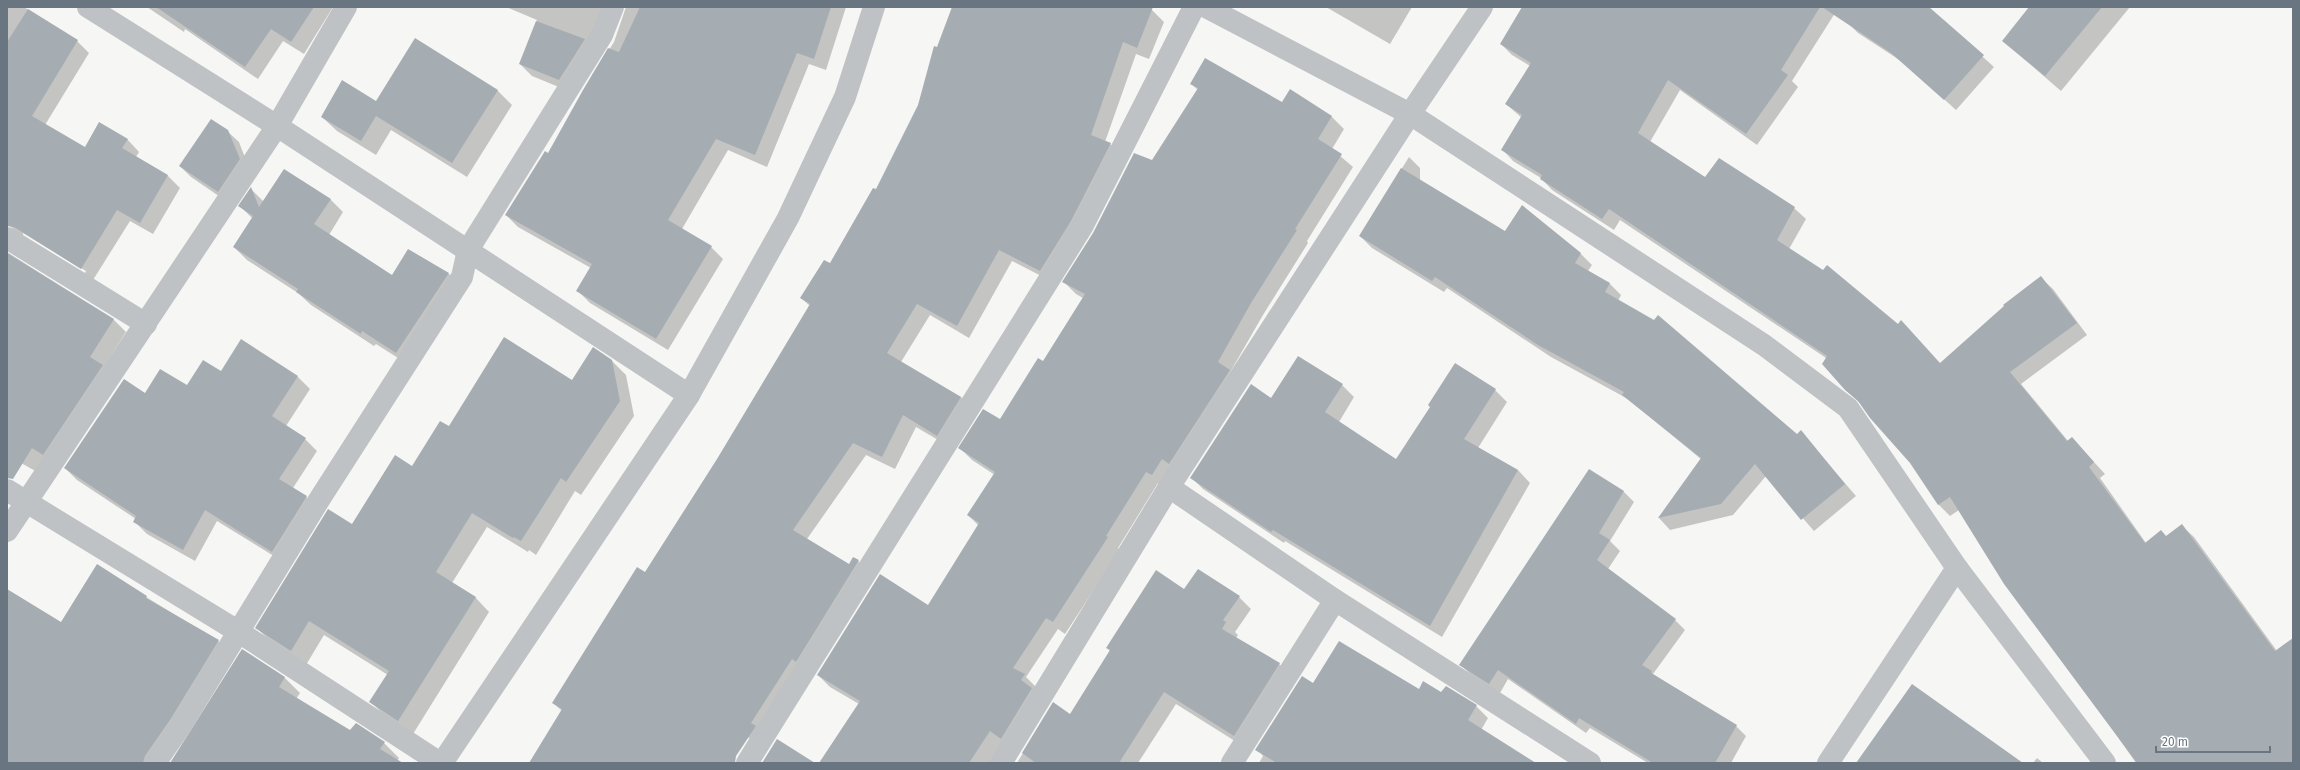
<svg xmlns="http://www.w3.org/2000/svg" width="2300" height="770" font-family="'Fira Sans',sans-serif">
<rect width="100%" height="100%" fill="#f6f6f4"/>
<g fill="#0003" fill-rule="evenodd">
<path d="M7,7H24L77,41L89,53L45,125L85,149L127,139L139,152L136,157L168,176L180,188L153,234L130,221L93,280L22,238L10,226L7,189ZM23,233L86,271L85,273L23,236Z"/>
<path d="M147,7H333L304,54L283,41L258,79L185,29L184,32Z"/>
<path d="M506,7H622L571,92L532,76L520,64L537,20Z"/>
<path d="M626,7H846L826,70L809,64L767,167L728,150L682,229L711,247L723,259L668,350L590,303L578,291L591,268L518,227L506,215L549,154L584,90L614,42Z"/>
<path d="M953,7H1144L1152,10L1164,22L1149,59L1136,54L1105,142L1110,144L1122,157L1053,282L1012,261L969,338L930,315L901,362L961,397L973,410L950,447L916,427L895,469L866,455L807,539L850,565L858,561L871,573L758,744L746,736L729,763H530L562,711L553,703L645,574L718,459L810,306L801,298L831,265L877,191L918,106Z"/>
<path d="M1326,7H1412L1390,44Z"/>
<path d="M1523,7H1834L1837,10L1792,81L1798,87L1757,145L1680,90L1650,142L1706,178L1794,208L1806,219L1789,249L1941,364L2041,278L2053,289L2087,335L2021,384L2068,441L2072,438L2105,474L2100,478L2146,543L2166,537L2182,526L2194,537L2277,651L2293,653V763H2136L1959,510L1950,516L1939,505L1911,462L1862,405L1845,389L1826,358L1620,220L1614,230L1552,190L1541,178L1513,161L1502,149L1522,118L1506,104L1530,66L1512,55L1501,44Z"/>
<path d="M1857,7H1928L1994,67L1956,110L1904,63L1858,33L1847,22Z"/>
<path d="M2031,7H2130L2061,91L2003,41Z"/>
<path d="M416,40L498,91L512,105L467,177L391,130L376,155L337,131L322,117L377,102Z"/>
<path d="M1191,84L1282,103L1290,91L1332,117L1344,129L1332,149L1353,167L1307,241L1308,243L1263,315L1164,487L1158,483L1118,548L1120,550L1065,634L1058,629L1026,677L1036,687L1006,763H821L859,704L830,687L818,675L928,607L979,526L968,515L995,475L972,460L960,448L1000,421L1043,363L1083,298L1076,294L1064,282L1153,162L1198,90Z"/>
<path d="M227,131L239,142L250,171L229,203L191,177L180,166Z"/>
<path d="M1409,157L1420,168V181L1506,233L1580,253L1592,265L1588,271L1609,283L1621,295L1618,301L1797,435L1801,432L1856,496L1814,531L1766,476L1733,515L1670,530L1659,518L1702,460L1628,399L1551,357L1447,288L1444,292L1372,248L1360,236Z"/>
<path d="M251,189L264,202L330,199L343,212L329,235L392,276L409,250L449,274L462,287L409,365L376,344L374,346L311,305L298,293L247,260L234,247L253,219L240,206Z"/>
<path d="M7,252L114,320L126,332L37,472L7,455Z"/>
<path d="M612,361L626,375L634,416L581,495L575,491L536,555L529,550L528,552L487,527L452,583L475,597L489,612L413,734L385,716L371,702L388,675L324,635L306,665L271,642L257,628L353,525L412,467L449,427L572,381Z"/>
<path d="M222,372L298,377L310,389L286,426L305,439L317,451L293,488L306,497L318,509L285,563L217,521L195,561L147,534L135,522L136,519L77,480L65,468L145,395L187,387Z"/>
<path d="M1342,385L1354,397L1339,422L1396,460L1431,408L1495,390L1507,402L1478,448L1518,470L1530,483L1442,637L1285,541L1284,543L1203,489L1191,477L1271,399Z"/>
<path d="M1590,471L1624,492L1634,502L1610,541L1620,551L1608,569L1675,620L1685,630L1653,674L1736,726L1746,736L1731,763H1648L1590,728L1586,733L1508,679L1500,693L1471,675L1461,665Z"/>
<path d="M7,590L61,623L146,597L218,641L233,656L165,763H7Z"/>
<path d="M1184,591L1239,597L1251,609L1235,632L1238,635L1236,638L1279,664L1292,676L1246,748L1176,704L1138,763H1017L1053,703L1070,715L1110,651L1107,648Z"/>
<path d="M243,651L285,678L300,693L296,699L350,732L384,743L399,758L396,763H171Z"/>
<path d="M1314,685L1419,691L1441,694L1476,706L1488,718L1481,730L1534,763H1259L1263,756L1257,749Z"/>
<path d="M2037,758L2043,763H2033Z"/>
</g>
<g fill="#a6adb2">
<path d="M156,7H314L291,42L271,29L245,67Z"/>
<path d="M640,7H831L814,59L797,53L755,155L716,139L668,220L712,246L656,339L576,291L592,264L505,215L545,151L548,153L583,90L608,48L619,52Z"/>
<path d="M952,7H1153L1137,48L1123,42L1091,135L1111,143L1071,221L1040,271L999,250L957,326L917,304L887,353L961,397L937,436L903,415L882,457L853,443L793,530L849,564L853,557L859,560L796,662L792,659L751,723L756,726L736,756L735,763H529L562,709L552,703L637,567L645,572L717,459L810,304L800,298L824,260L830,263L873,188L876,189L918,105L934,46L937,47Z"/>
<path d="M1522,7H1820L1781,70L1788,75L1746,134L1668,80L1638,133L1705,177L1719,158L1795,207L1777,240L1823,270L1827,265L1898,324L1901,320L1940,363L2004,306L2003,305L2041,276L2077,323L2010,372L2067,441L2072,437L2094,462L2089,467L2145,543L2161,530L2166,536L2182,524L2275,651L2293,638V763H2137L2004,584L1950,497L1938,505L1910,463L1870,418L1858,401L1845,390L1822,364L1827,356L1609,209L1602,219L1540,179L1542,175L1501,150L1522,115L1505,104L1531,63L1500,44Z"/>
<path d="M1822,7H1929L1984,55L1944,100L1891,53Z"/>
<path d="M2029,7H2102L2045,76L2002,41Z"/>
<path d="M28,9L78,40L32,116L85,147L99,122L128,139L122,148L168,175L140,223L117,210L81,269L14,227L7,226V42Z"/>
<path d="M536,21L585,39L559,80L519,64Z"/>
<path d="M415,38L498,90L452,163L376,116L361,141L321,117L342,80L376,101Z"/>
<path d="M1205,58L1282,102L1290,89L1332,116L1318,139L1342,154L1295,229L1297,230L1251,303L1218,362L1230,370L1169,464L1162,459L1152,475L1146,472L1106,536L1108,537L1053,622L1046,618L1013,668L1025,674L1021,680L1032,688L1001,739L990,731L969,763H819L860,701L817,675L880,574L928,605L979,523L967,515L995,472L958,448L983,409L1000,419L1038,358L1043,361L1085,294L1062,282L1093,233L1134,153L1152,160L1198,88L1190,84Z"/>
<path d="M211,119L228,130L240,159L218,192L179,166Z"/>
<path d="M1401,168L1505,231L1522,205L1581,253L1575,263L1610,283L1605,292L1654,320L1658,315L1797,434L1801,430L1845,484L1801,520L1755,464L1721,504L1658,518L1701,458L1622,395L1624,392L1538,345L1435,277L1432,281L1359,236Z"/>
<path d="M284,169L331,199L314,224L392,275L408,249L449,273L396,353L362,331L361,334L296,292L298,289L233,247L253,216L238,206L251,187L259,207Z"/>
<path d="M7,253L114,319L90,357L103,365L43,455L32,448L13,479L7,478Z"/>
<path d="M504,337L572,380L593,347L612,360L620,401L566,482L561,478L521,541L514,537L513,538L472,513L436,572L476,597L398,721L369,702L389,671L309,621L291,651L255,628L328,509L352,524L395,455L412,466L440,421L449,426Z"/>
<path d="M241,339L298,376L272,416L306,438L279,479L307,496L272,552L205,510L183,550L133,522L136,516L64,468L124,379L145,393L160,369L187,385L203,360L221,371Z"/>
<path d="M1298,356L1343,384L1325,412L1396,459L1430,407L1428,405L1455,363L1496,389L1464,439L1518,470L1430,626L1273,530L1271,532L1190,478L1251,384L1271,398Z"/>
<path d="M1589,469L1624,491L1599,533L1610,540L1597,560L1676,619L1642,665L1652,671L1651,673L1737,725L1715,763H1653L1579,718L1576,724L1498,670L1489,684L1459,665Z"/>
<path d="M97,564L147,596L146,598L219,640L170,720L145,756L143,763H7V589L61,622Z"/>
<path d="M1198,569L1240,596L1223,620L1226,622L1222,629L1280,663L1234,736L1164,692L1119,763H1036L1022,753L1053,702L1070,714L1110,650L1106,648L1156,570L1184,589Z"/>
<path d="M1339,641L1419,689L1423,681L1441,692L1446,686L1477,705L1468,720L1536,763H1277L1255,750L1302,676L1313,683Z"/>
<path d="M242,649L285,677L279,687L350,730L356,723L385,742L380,749L403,763H170Z"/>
<path d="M1912,684L2023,763H1856Z"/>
<path d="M777,739L815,763H762Z"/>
</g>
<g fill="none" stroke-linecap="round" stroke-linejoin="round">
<g stroke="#bec2c5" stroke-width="22">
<path d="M88,7L277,126L689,395"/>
<path d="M1206,7L1410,114L1764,345L1848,408L1957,568L2105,763"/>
<path d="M7,238L146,324"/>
<path d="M1169,487L1335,600L1590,763"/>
<path d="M7,490L239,632L440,763"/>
<path d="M7,531L277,126L346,7"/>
<path d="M155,763L180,727L319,500L462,277L468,250L602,35L613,7"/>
<path d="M442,763L689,395L788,218L845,97L874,7"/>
<path d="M747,763L1082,227L1194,7"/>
<path d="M1001,763L1169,487L1410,114L1482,7"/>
<path d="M1232,763L1335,600"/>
<path d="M1828,763L1957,568"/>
</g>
</g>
<rect width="2300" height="770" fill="none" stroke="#697681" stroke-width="16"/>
<path d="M2156 746v6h114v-6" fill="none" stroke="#697681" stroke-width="2"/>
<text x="2162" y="746" font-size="12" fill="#697681" stroke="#ffffff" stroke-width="3" paint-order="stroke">20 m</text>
</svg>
